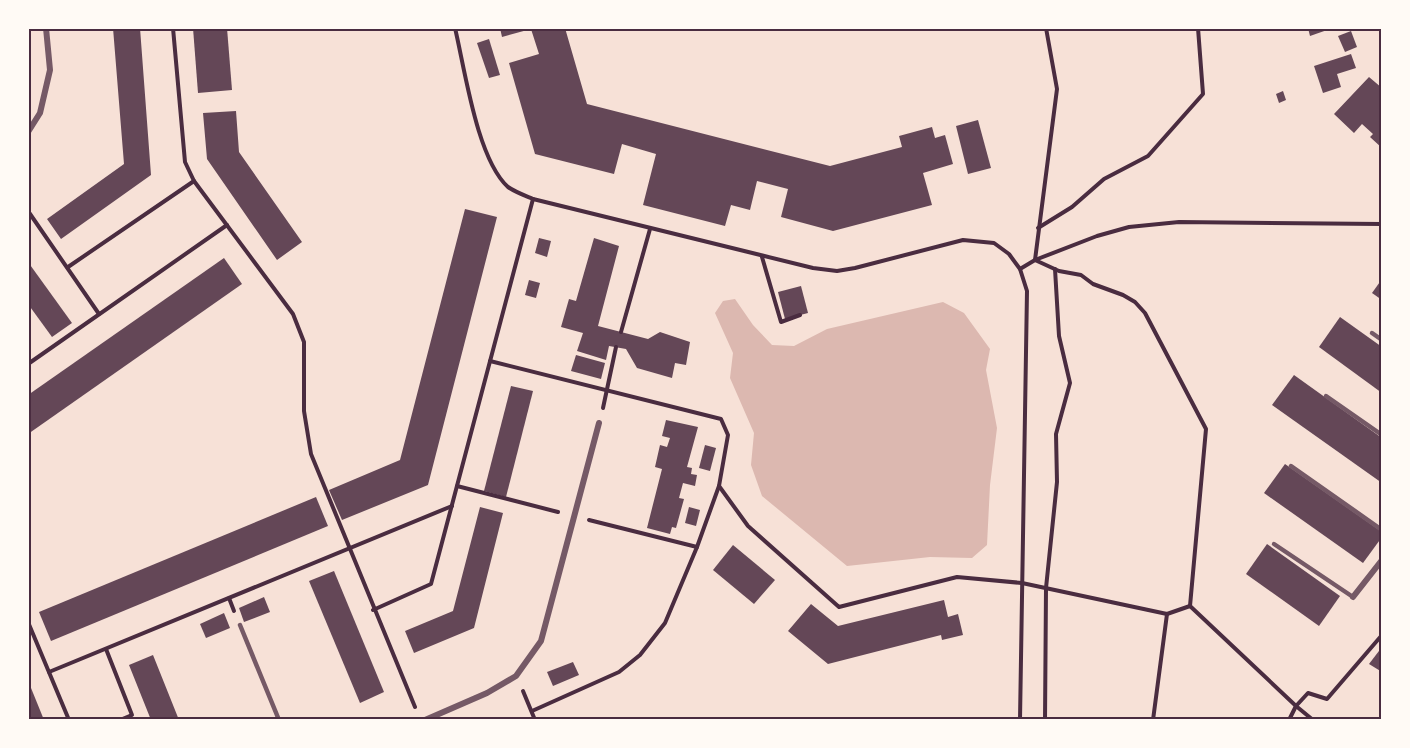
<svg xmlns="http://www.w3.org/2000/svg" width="1410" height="748" font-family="Arial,sans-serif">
<rect width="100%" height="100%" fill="#f7e1d7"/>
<path fill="#dcb8b0" d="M735,299L753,325L772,345L794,346L827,329L943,302L964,313L990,349L986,370L997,428L990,485L987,545L972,558L930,557L847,566L762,496L751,465L754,433L730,378L733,353L715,313L723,301Z"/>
<g fill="#644757">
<path d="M113,28H140L151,175L61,239L47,219L124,164Z"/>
<path d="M193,28H227L232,90L198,93Z"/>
<path d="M500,28H565L587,104L830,166L902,147L899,136L932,127L935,138L945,135L953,164L923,173L932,205L833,231L781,217L788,189L757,181L750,210L731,205L725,226L643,205L656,154L622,144L614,174L535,154L509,63L539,54L531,29L502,37Z"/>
<path d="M1308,28H1330V29L1310,36Z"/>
<path d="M1351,31L1357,47L1345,52L1338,36Z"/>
<path d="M489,39L500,75L489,78L477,43Z"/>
<path d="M1351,54L1356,68L1337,74L1341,87L1323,93L1314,66Z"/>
<path d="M1369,77L1382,88V148L1370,137L1373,134L1362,124L1354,133L1334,114Z"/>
<path d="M1283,91L1286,100L1279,103L1276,94Z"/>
<path d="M236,111L239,152L302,242L277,260L207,159L203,113Z"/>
<path d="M978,120L991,168L968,174L956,126Z"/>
<path d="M465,209L497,217L428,485L342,520L329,490L400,460Z"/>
<path d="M539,238L551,241L547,257L535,253Z"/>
<path d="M594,238L619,246L598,326L648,339L660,332L690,342L686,365L675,363L672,378L637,368L626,349L609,346L606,360L577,351L583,333L561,327L569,299L576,301Z"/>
<path d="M224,258L242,284L28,434V395Z"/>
<path d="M28,262L72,323L52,337L28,304Z"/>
<path d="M1382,279V300L1372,293Z"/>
<path d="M529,280L540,283L536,298L525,295Z"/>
<path d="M801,286L808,313L785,319L778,292Z"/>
<path d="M1340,317L1382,347V393L1319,347Z"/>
<path d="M576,355L605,363L601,379L571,371Z"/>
<path d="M1294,375L1382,438V483L1272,405Z"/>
<path d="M511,386L533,391L506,497L484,491Z"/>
<path d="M666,420L698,427L687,467L692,468L691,474L697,475L695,486L683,483L679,498L684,499L676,528L672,527L670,534L647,528L662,469L655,467L660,445L667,447L670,438L662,436Z"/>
<path d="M705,445L716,448L710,471L699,468Z"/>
<path d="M1285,464L1382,532V537L1363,563L1264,493Z"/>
<path d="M316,497L328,526L51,641L39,612Z"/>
<path d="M480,507L503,513L474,628L414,653L405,631L453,611Z"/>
<path d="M689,507L700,510L696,526L685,523Z"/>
<path d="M1267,544L1340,596L1319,626L1246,574Z"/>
<path d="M733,545L775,580L754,604L713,570Z"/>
<path d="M334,571L384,692L360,703L309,581Z"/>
<path d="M264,597L270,612L244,622L239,608Z"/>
<path d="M944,600L948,617L958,614L963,635L942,640L941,635L828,664L788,631L811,604L838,626Z"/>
<path d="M224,613L230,628L206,638L200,624Z"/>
<path d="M1382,647V672L1369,664Z"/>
<path d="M153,655L179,720H151L129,665Z"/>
<path d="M573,662L579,675L553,686L547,672Z"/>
<path d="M28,683H29L44,720H28Z"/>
</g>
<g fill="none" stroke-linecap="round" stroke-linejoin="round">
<g stroke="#4a2c40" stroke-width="4">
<path d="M173,28L185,162L194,181L293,314L304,342V411L311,454L415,707"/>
<path d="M455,28C465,70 477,159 508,187C515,192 526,196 533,199L813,268L837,271L855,268L963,240L994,243L1009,254L1020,269L1027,291L1020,720"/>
<path d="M1046,28L1057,89L1035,260L1059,271L1081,275L1093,284L1123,295L1135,302L1145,313L1206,429L1190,606L1296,706L1313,720"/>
<path d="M28,211L99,314"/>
<path d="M1038,228L1072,207L1104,179L1148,156L1203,94L1198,28"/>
<path d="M762,257L781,322L800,315"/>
<path d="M68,267L194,181"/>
<path d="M1020,269L1035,260L1097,236L1129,227L1179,222L1382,224"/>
<path d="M621,332L650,229"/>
<path d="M490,361L721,419L728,435L719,486L748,526L839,607L957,577L1022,583L1167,614L1190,606"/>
<path d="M28,364L227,225"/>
<path d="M603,408L616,347"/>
<path d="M457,486L558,512"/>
<path d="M589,520L697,547"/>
<path d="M229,598L234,611"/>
<path d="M373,610L431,584L533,199"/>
<path d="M28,622L69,720"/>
<path d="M106,649L132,715L120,720"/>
<path d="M49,672L452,506"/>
<path d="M523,691L535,720"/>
<path d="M532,711L619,672L640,655L665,623L697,547L719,486"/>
<path d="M1045,720L1046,588L1057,482L1056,434L1070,383L1059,336L1055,269"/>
<path d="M1153,720L1167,614"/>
<path d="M1289,720L1296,706L1308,693L1327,699L1382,635"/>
</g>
<g stroke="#755966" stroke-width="4.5">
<path d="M1372,333L1382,340"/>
<path d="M1326,396L1382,435"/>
<path d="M1291,466L1382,530"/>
<path d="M1274,544L1353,597"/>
<path d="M240,625L279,720"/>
</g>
<g stroke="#755966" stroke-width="6">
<path d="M28,132L40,113L50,70L46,28"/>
<path d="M1353,597L1382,560"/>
<path d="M425,720L487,693L516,676L541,641L599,423"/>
</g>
</g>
<rect width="1410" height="748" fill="none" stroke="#fffaf5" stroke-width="60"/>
<rect x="30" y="30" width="1350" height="688" fill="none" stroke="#4a2c40" stroke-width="2"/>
</svg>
